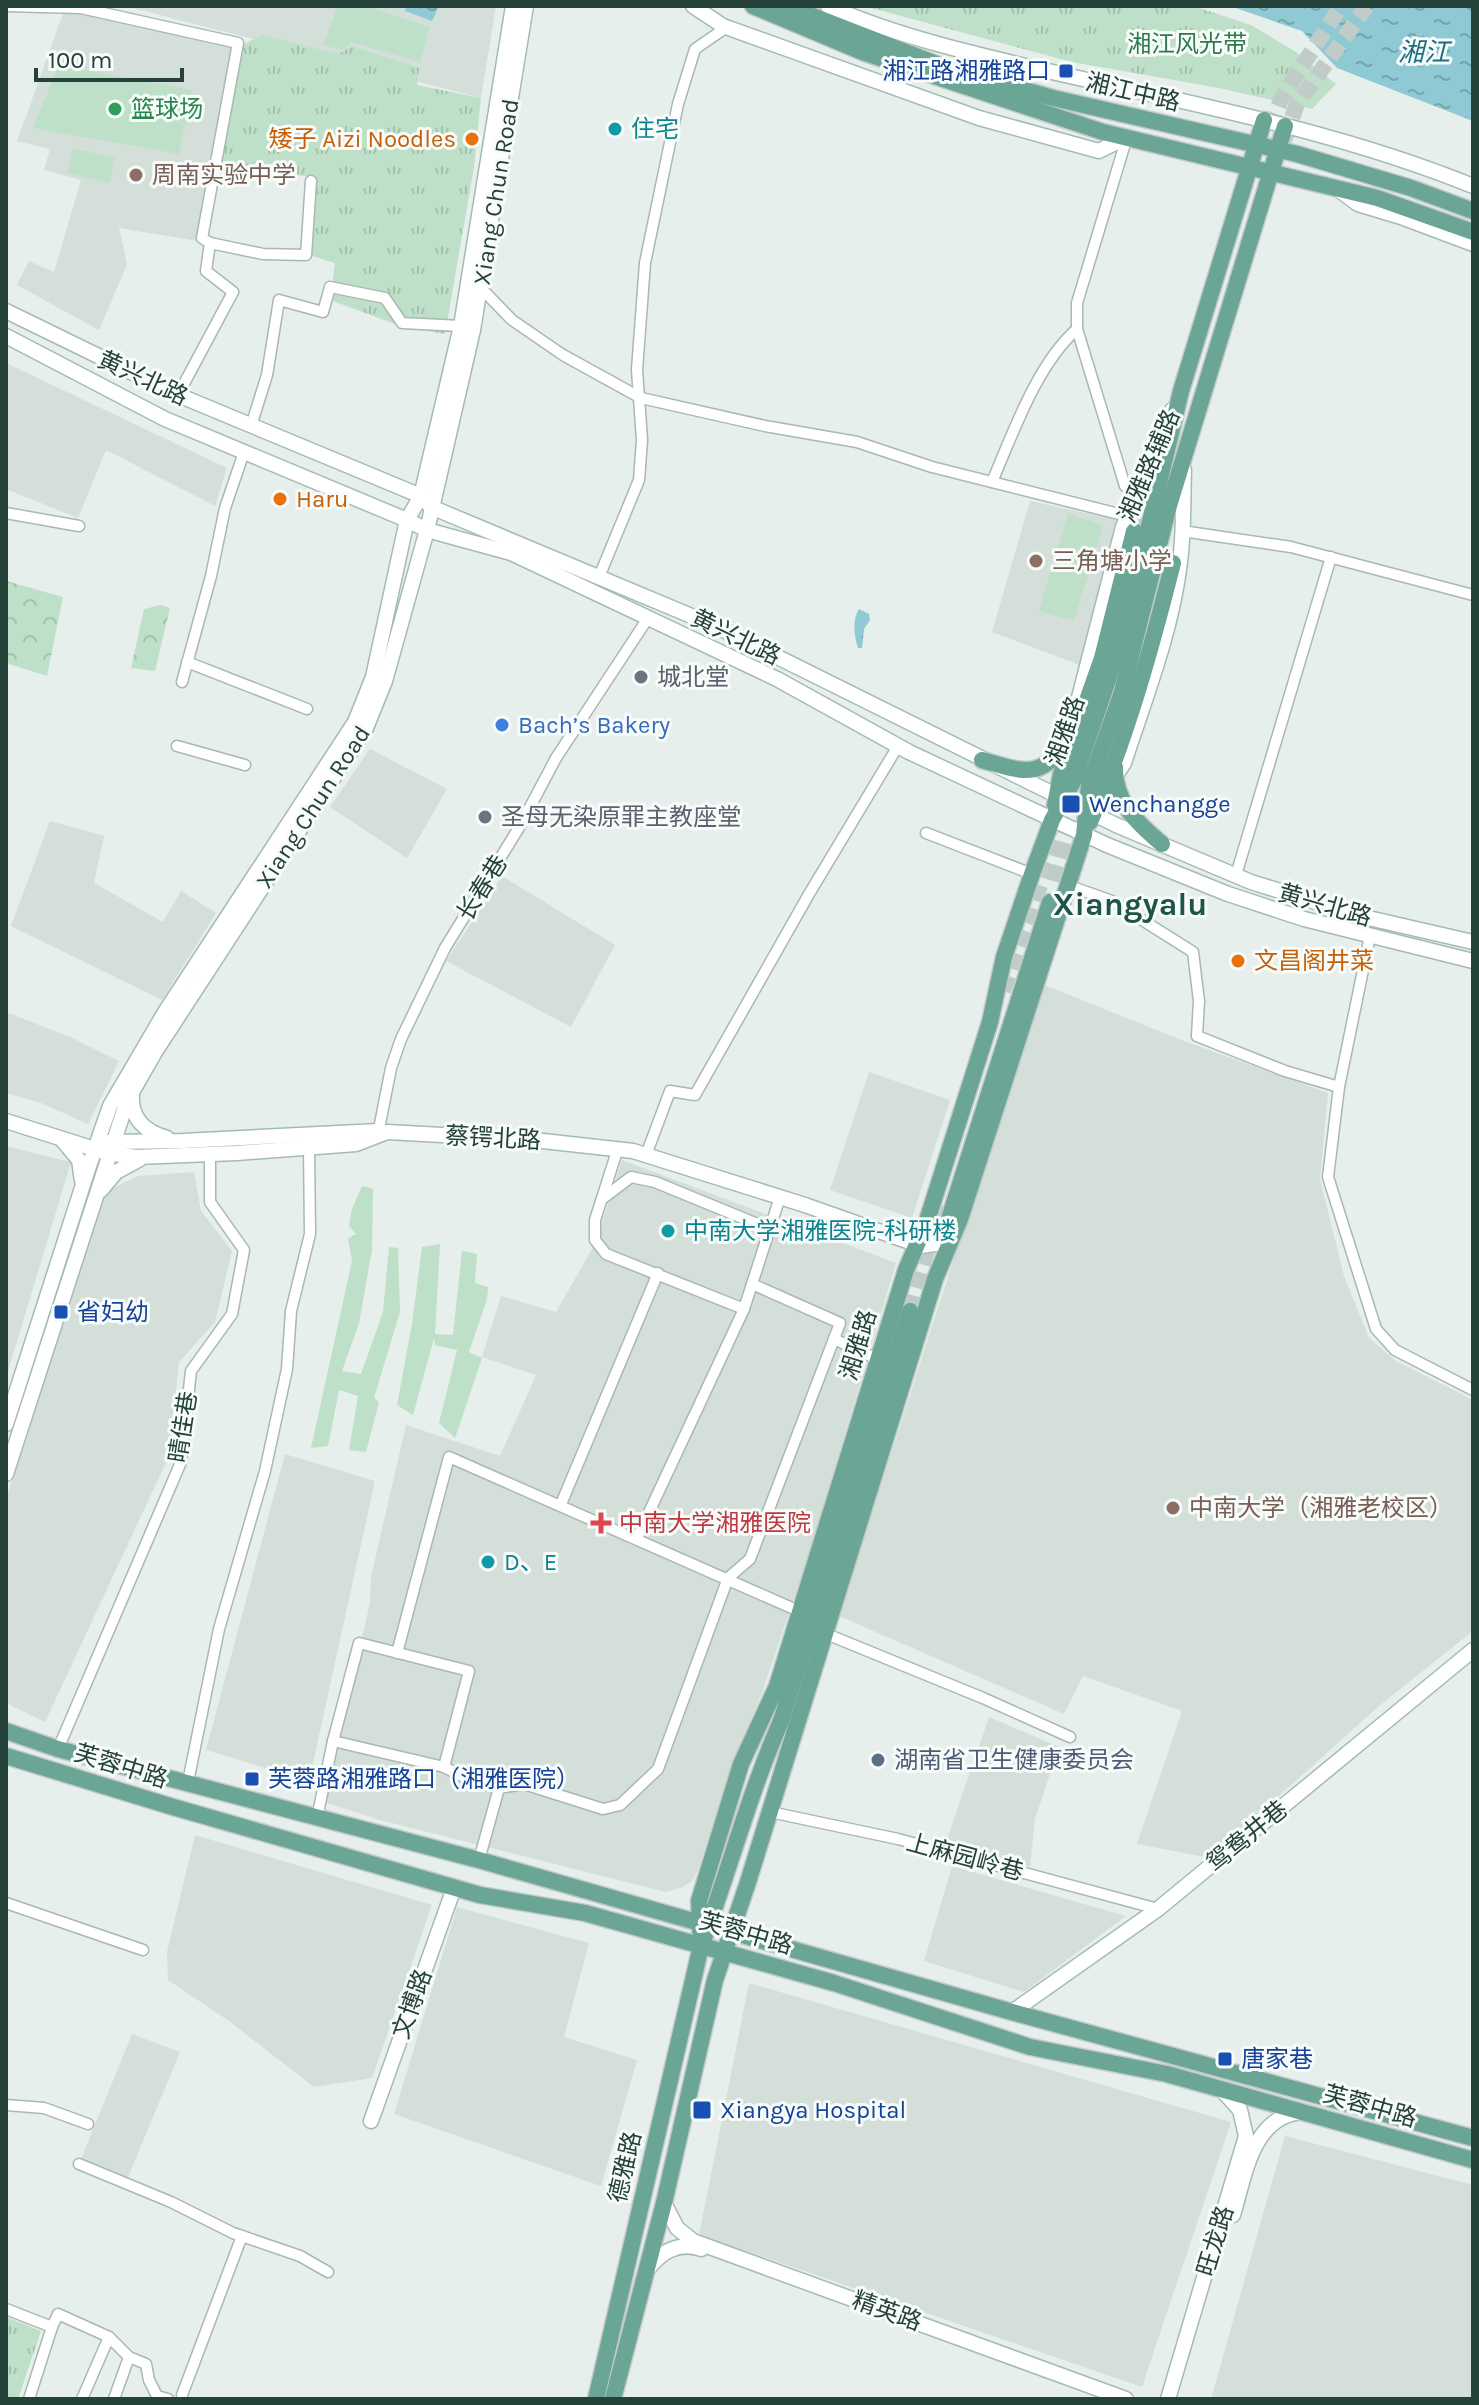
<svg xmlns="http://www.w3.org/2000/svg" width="1479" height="2405" font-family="Karla,'Noto Sans SC',sans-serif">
<defs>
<pattern id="forest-crowns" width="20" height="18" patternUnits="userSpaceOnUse" patternTransform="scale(2)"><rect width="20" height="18" fill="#bfe0c8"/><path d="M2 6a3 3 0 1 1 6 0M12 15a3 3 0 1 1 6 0" fill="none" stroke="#a4c1ad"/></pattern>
<pattern id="park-tufts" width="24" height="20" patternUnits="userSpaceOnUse" patternTransform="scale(2)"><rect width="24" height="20" fill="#bfe0c8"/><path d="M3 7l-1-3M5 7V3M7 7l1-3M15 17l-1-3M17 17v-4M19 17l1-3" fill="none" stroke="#a4c1ad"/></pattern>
<pattern id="water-ripples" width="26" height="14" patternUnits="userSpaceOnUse" patternTransform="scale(2)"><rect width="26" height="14" fill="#8ec9d4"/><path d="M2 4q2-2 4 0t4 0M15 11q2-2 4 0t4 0" fill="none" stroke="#74a5ad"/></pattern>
</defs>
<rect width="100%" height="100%" fill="#e6efeb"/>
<g fill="#d4dfda">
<path d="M125,6H496L481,98Z"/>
<path d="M64,11L235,45L198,241L119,228L127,264L99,330L17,285L29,261L54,272L81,180L44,170L50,149L17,141Z"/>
<path d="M6,363L227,468L215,506L106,450L78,518L6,489Z"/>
<path d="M1030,501L1118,520L1080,665L992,632Z"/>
<path d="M370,749L447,789L407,858L330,807Z"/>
<path d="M50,821L104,836L94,883L163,922L181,891L216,913L162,1000L11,926Z"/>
<path d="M502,876L615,945L571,1027L446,961Z"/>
<path d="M1042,984L1184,1041L1328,1093L1320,1179L1344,1276L1369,1338L1396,1361L1473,1400V1631L1379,1706L1210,1858L1137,1844L1182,1711L1083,1676L1064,1714L839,1616Z"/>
<path d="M6,1012L70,1037L119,1061L88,1124L41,1103L6,1093Z"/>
<path d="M869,1072L950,1100L912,1218L830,1190Z"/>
<path d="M6,1146L71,1162L6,1378Z"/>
<path d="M622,1160L896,1263L811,1547L762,1693L731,1766L698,1870L692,1881L683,1887L666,1892L380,1820L324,1802L370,1603L371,1577L406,1425L500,1456L536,1375L482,1357L501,1296L556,1312L595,1244Z"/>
<path d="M194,1172L201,1211L232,1251L215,1322L179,1362L169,1456L45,1722L6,1703V1500L96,1206L107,1191L138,1176Z"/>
<path d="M285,1454L375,1481L309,1781L206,1750Z"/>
<path d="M989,1717L1059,1747L1035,1819L1030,1867L946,1842Z"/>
<path d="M195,1835L432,1905L372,2078L314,2087L229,2021L168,1980L167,1952Z"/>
<path d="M952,1866L1126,1916L1024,1992L924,1961Z"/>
<path d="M457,1907L589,1943L564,2037L637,2060L601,2186L394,2114Z"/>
<path d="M749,1983L1231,2122L1142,2387L699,2235Z"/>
<path d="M132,2034L180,2052L126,2182L79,2164Z"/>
<path d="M1285,2136L1473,2185V2399H1211Z"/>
</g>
<g fill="#bfe0c8">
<path d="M338,6H365L430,27L420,62L351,42L342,50L323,45Z"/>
<path d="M59,65L192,90L179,154L33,128Z"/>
<path d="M73,148L115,158L109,183L67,172Z"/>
<path d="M1068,514L1103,525L1074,621L1039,611Z"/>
<path d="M362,1186L373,1189L372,1250L359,1323L342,1371L361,1374L383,1312L389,1247L398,1248L400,1312L374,1398L379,1402L366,1452L349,1450L358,1396L339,1390L328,1446L311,1448L352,1261L348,1238L356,1234L349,1226L352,1209Z"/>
<path d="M440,1244L435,1334L453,1335L462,1251L477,1254L475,1283L488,1287L487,1299L469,1352L482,1358L455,1438L439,1423L457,1350L435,1345L434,1338L413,1415L397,1405L412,1324L422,1247Z"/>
</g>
<g fill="url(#forest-crowns)">
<path d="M6,581L63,597L47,676L6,663Z"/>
<path d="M161,605L170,608L155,671L131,668L144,609Z"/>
</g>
<g fill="url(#park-tufts)">
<path d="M864,6H1193L1251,25L1296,52L1336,84L1312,109L1219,88L1072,62Z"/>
<path d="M263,35L338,54L352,46L419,68L417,85L481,98L474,167L445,334L403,327L330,300L335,263L312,256L316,201L313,177L220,167L244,44Z"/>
<path d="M6,2317L41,2331L18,2399H6Z"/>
</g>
<g fill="url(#water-ripples)">
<path d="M406,6H439L432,21L405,11Z"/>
<path d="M1230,6H1473V121L1337,68L1302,31Z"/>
<path d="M859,609L869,614L870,620L864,629L862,648H858C854,635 852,620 859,609Z"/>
</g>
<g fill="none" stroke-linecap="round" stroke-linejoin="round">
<g stroke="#bfccc8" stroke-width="16" stroke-dasharray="16 8" stroke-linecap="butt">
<path d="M1284,140L1297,104L1367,6"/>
<path d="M1261,151L1282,97L1341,6"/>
<path d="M1134,531L1156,464"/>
<path d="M1057,882L1083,796"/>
<path d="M1003,991L1072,794"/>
<path d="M910,1311L939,1205"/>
</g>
<defs>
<g id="street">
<path d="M6,6L81,8L238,43L202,238L210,243L206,271L233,292L178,395"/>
<path d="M215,168L285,174"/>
<path d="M210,243L263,254L306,255L311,181"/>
<path d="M480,287L512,320L563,355L641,398L765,426L857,442L932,467L1127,516"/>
<path d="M251,426L267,375L279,300L323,312L330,287L385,298L402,323L461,326"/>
<path d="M992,482C1013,433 1037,364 1077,329"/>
<path d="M1125,486L1077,329V303L1127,137"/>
<path d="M6,513L79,526"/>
<path d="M1182,531L1291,547L1473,595"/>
<path d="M599,577L639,480L642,440L637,370L645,263L678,104L695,49L727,27"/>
<path d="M187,662L307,709"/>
<path d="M182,682L211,576L225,508L244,452"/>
<path d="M177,746L245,765"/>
<path d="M926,833L1032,874"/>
<path d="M1236,875L1331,557"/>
<path d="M1067,885L1112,901L1193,952L1199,1001L1197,1036L1285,1071L1339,1087"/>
<path d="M1370,936L1339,1087L1328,1177L1376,1329L1395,1350L1473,1390"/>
<path d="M378,1134L391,1068L401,1039L445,948L520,826L556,758L648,618"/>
<path d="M618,1148L595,1220V1240L606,1254L744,1309"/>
<path d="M646,1155L670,1091L695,1095L809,894L898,746"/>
<path d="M602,1199L631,1177L655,1182L767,1228"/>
<path d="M834,1339L879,1360"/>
<path d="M561,1504L658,1273"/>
<path d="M637,1538L744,1309L780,1197"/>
<path d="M824,1633L983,1698L1070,1737"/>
<path d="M397,1653L449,1457L801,1612"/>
<path d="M333,1741L444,1767L472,1781L499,1788L524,1784L603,1809L620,1805L658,1769L728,1578L750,1559L840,1323L752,1284"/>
<path d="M58,1749L181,1462L191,1371L232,1314L244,1250L210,1202V1154"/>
<path d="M188,1782L219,1629L265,1471L287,1369L291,1311L310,1234L309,1147"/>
<path d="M770,1812L898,1839L1158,1909"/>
<path d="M317,1818L333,1741L359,1643L469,1671L444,1767"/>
<path d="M479,1860L499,1788"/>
<path d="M6,1903L143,1950"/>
<path d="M6,2105L44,2108L88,2124"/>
<path d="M79,2164L171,2202L233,2233L300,2256L328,2272"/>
<path d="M6,2309L52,2327L58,2314L109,2337L82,2399"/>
<path d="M109,2337L129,2357"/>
<path d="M182,2395L242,2236"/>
<path d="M29,2399L52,2327"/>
<path d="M114,2399L129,2357L146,2364L149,2380L157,2396L168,2399"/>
</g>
<g id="secondary">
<path d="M693,6L723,26L979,118L1099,151L1127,137"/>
<path d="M828,6C906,40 991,58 1074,77C1208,107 1345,134 1473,186"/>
<path d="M1339,190L1358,204L1401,217L1473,244"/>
<path d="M6,311L178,395L421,496L431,507L713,625L1116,825L1251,882L1364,917L1473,942"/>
<path d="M6,336L165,419L407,520L427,530L511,553L777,679L909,752L1107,845L1228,894L1304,919L1473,961"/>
<path d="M1068,740L1123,527L1172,410"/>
<path d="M1114,778L1124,763C1145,698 1172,631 1180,562C1184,532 1183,500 1184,470"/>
<path d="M132,1094C130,1118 145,1132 167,1138"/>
<path d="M6,1121L107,1153L136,1157L237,1153L356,1144L387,1132L534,1140L633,1151L805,1205L921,1246L941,1243L954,1230"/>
<path d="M63,1141L79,1160L82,1181"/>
<path d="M106,1142L183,1141L378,1131"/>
<path d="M101,1190L116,1172L140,1159"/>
<path d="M6,1424L89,1166L110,1106L165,1012L355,722L373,677L407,520L421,496L461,326L513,6"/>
<path d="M6,1474L127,1101L155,1052L366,728L385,681L427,530L473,330L526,6"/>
<path d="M1012,2012L1158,1909L1473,1650"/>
<path d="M371,2121L454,1888"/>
<path d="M664,2203L677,2228L693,2241L1126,2399"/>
<path d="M1233,2215C1245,2176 1252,2116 1302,2112"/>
<path d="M647,2270C661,2252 678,2241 701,2249"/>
<path d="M1168,2399L1246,2136L1240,2110L1221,2089"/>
</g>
<g id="primary">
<path d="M753,6L865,53L1103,132L1377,198L1473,232"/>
<path d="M787,6L944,67L1053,98L1297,154L1411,188L1473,211"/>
<path d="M982,760C1021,771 1043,782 1065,740"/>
<path d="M1115,767C1114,802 1137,823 1162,844"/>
<path d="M1055,805L1061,774L1102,658L1134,531"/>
<path d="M1090,822C1126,740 1151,650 1173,563"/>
<path d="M949,1219L1050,902"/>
<path d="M6,1731L58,1749L479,1860L1012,2012L1473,2138"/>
<path d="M6,1756L173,1807L480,1895L585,1913L834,1983L1030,2047L1167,2074L1473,2160"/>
<path d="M701,1946L699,1901L741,1764L777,1686L906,1270L927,1221L990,1022L1004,957L1032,874L1052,820L1074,780L1108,680L1128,614L1181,391L1264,120"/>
<path d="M596,2399L701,1946C729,1871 749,1794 781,1721L910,1311"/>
<path d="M613,2399L664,2203L715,1980L748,1882L935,1279L960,1219L1084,835L1089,785L1122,692L1168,509L1285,126"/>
</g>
</defs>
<use href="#street" stroke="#a8b8b2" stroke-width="13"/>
<use href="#secondary" stroke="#a4bbb3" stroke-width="17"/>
<use href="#primary" stroke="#c2cac8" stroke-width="19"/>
<use href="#street" stroke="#fff" stroke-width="10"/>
<use href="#secondary" stroke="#fff" stroke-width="14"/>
<use href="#primary" stroke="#6aa596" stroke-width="16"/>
</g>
<g fill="#1a4fb4" stroke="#f7fbf9" stroke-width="3">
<rect x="1058" y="63" width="16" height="16" rx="4"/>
<rect x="1061" y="794" width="20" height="20" rx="4"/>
<rect x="53" y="1304" width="16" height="16" rx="4"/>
<rect x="244" y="1771" width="16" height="16" rx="4"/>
<rect x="1217" y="2051" width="16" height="16" rx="4"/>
<rect x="692" y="2100" width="20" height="20" rx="4"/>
</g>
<circle fill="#2e9e5b" stroke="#f7fbf9" stroke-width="3" cx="115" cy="109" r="8"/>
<g fill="#0f9aa8" stroke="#f7fbf9" stroke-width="3">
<circle cx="615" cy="129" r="8"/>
<circle cx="668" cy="1231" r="8"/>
<circle cx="488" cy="1562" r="8"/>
</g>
<g fill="#e8710a" stroke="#f7fbf9" stroke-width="3">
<circle cx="472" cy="139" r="8"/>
<circle cx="280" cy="499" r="8"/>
<circle cx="1238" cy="961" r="8"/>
</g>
<g fill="#8d6e63" stroke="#f7fbf9" stroke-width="3">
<circle cx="136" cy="175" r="8"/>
<circle cx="1036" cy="561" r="8"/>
<circle cx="1173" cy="1508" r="8"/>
</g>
<g fill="#6b7280" stroke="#f7fbf9" stroke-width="3">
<circle cx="641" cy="677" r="8"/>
<circle cx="485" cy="817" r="8"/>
</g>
<circle fill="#3f7fe0" stroke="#f7fbf9" stroke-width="3" cx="502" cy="725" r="8"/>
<path fill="#e0444e" stroke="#f7fbf9" stroke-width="3" d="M597 1511h8v8h8v8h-8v8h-8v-8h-8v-8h8z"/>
<circle fill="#5c6f8a" stroke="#f7fbf9" stroke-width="3" cx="878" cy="1760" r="8"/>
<g text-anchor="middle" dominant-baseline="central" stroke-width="6" stroke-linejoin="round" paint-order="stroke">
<g font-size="24" fill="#2d7a4b" stroke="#f7fbf9">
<text x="1187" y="44">湘江风光带</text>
</g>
<g font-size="24" fill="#164399" stroke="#f7fbf9" text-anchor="start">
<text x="1050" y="71" text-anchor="end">湘江路湘雅路口</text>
<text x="1089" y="804">Wenchangge</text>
<text x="77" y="1312">省妇幼</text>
<text x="268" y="1779">芙蓉路湘雅路口（湘雅医院）</text>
<text x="1241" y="2059">唐家巷</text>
<text x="720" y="2110">Xiangya Hospital</text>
</g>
<g font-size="24" fill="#24423a" stroke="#f7fbf9">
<text transform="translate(1133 92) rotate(13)">湘江中路</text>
<text transform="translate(496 192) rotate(-81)">Xiang Chun Road</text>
<text transform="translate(143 378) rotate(25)">黄兴北路</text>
<text transform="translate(1149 466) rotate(-67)">湘雅路辅路</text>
<text transform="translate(736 637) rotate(26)">黄兴北路</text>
<text transform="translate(1065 731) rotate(-71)">湘雅路</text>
<text transform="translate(313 807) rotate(-57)">Xiang Chun Road</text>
<text transform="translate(482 888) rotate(-58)">长春巷</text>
<text transform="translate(1325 905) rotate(16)">黄兴北路</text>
<text transform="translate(493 1138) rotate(3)">蔡锷北路</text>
<text transform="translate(858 1345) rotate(-73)">湘雅路</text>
<text transform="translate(183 1427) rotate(-81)">晴佳巷</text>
<text transform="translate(121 1766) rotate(17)">芙蓉中路</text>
<text transform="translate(1247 1836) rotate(-39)">鸳鸯井巷</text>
<text transform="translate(965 1857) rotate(15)">上麻园岭巷</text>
<text transform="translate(746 1933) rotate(16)">芙蓉中路</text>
<text transform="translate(412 2004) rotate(-70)">文博路</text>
<text transform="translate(1370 2106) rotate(16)">芙蓉中路</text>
<text transform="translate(625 2167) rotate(-77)">德雅路</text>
<text transform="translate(1215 2241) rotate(-73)">旺龙路</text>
<text transform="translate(887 2311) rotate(20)">精英路</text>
</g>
<g font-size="24" fill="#27864d" stroke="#f7fbf9" text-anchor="start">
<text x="131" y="109">篮球场</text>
</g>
<g font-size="24" fill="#0d838f" stroke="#f7fbf9" text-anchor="start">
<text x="631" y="129">住宅</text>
<text x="684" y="1231">中南大学湘雅医院-科研楼</text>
<text x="504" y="1562">D、E</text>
</g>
<g font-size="24" fill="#c56008" stroke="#f7fbf9" text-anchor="start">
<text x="456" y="139" text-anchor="end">矮子 Aizi Noodles</text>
<text x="296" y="499">Haru</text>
<text x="1254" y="961">文昌阁井菜</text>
</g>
<g font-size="24" fill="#785e54" stroke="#f7fbf9" text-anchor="start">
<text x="152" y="175">周南实验中学</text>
<text x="1052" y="561">三角塘小学</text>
<text x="1189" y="1508">中南大学（湘雅老校区）</text>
</g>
<g font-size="24" fill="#5b616d" stroke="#f7fbf9" text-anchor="start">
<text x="657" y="677">城北堂</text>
<text x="501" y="817">圣母无染原罪主教座堂</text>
</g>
<g font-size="24" fill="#366cbe" stroke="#f7fbf9" text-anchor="start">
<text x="518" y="725">Bach’s Bakery</text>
</g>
<g font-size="24" fill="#be3a42" stroke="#f7fbf9" text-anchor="start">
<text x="619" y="1523">中南大学湘雅医院</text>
</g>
<g font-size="24" fill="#4e5e75" stroke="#f7fbf9" text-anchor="start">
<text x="894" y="1760">湖南省卫生健康委员会</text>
</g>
<g font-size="26" font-style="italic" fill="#1c6f80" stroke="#f7fbf9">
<text x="1424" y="52">湘江</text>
</g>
<g font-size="32" font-weight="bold" fill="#1f5548" stroke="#f7fbf9">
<text x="1130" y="904">Xiangyalu</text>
</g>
</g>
<rect width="1479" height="2405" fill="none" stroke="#24423a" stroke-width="16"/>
<path d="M36 68v12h146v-12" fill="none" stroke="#24423a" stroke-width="4"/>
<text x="48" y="68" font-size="24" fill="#24423a" stroke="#f7fbf9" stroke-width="6" paint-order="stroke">100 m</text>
</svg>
